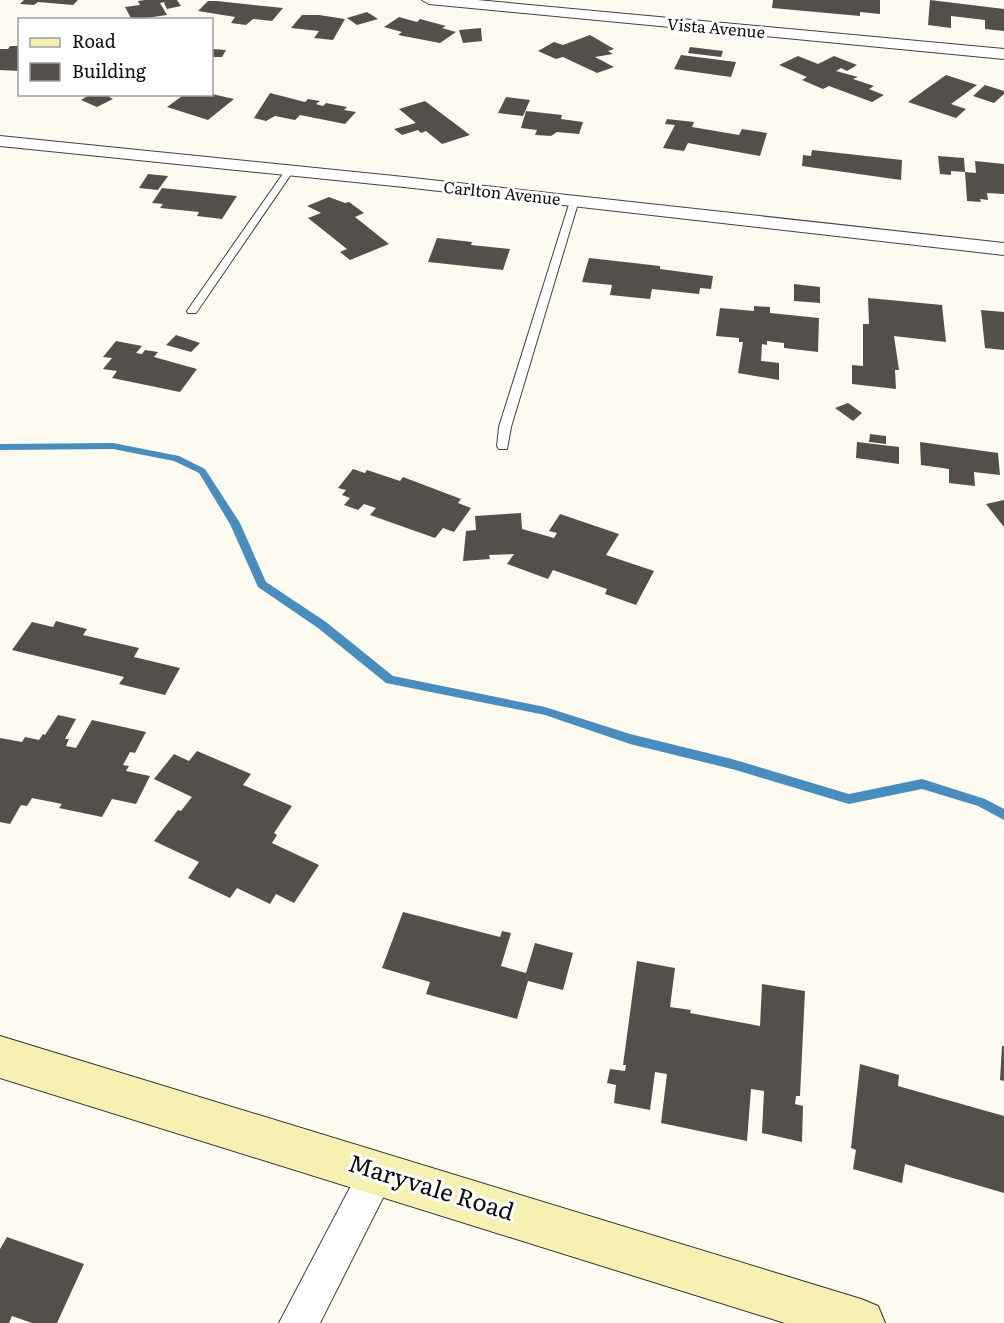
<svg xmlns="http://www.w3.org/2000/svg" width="1004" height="1323" viewBox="0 0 1004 1323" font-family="Literata,serif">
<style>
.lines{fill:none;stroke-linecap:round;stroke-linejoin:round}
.stream{fill:#498cbe;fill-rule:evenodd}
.building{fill:#554f4b}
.lane-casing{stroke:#414141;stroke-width:2}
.street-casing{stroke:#414141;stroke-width:2}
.secondary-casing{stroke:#303030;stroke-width:2}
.lane{fill:#fff;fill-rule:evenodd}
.street{fill:#fff;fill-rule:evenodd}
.secondary{fill:#f6f1b2;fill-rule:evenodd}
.labels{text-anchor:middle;stroke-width:6;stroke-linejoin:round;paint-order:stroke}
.far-street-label{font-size:16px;fill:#0e0e0e;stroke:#fff}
.near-street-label{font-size:24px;fill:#0e0e0e;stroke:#fff}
</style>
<rect width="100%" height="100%" fill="#fdfbf0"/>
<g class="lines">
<!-- stream -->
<path class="stream" d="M113,443L179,456L205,469L240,523L266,582L326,622L393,676L545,707L630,734L732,759L849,794L922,779L985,799L1004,809V820L978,806L922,789L849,804L732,769L630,744L545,715L386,683L318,628L258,587L230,524L199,473L174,461L113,449L0,450V444Z"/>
</g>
<!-- building -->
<path class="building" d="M24,0H78L73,5L38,2L34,5L20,4Z
M145,0H177L181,6L167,9L164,3L166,2L160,3L167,15L132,20L125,7L140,5L138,1Z
M773,0H880V14L860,12V16L772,8Z
M930,0L1004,9V31L985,29V20L951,16V28L928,25Z
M208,1H217L283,8L272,21L253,19L246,25L231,23L235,17L198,11Z
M367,12L378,19L357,25L347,18Z
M302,15H319L345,19L333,40L314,38L319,31L291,28Z
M399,17L417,22L420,19L446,26L442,28L456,32L440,43L398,35L402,32L384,27Z
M481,28L482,41L463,43L459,30Z
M590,35L614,49L608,51L613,54L595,57L614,67L597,73L563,57L556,59L538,51L554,42L563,45Z
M10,46H20V71L0,70V49H8Z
M690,47L723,51L721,57L688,53Z
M212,49L226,50L222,57H212Z
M681,55L736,62L731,77L674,69Z
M798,56L818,64L834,56L857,65L847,71L841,68L836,71L858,77L853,79L874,86L869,89L884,95L872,102L829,86L823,89L802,80L807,77L779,65Z
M946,75L977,85L951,104L966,109L956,118L908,102Z
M985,85L1004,91V94L994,103L973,96Z
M270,93L305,102L308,99L320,101L316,104L323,106L326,103L347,107L344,110L356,112L345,124L300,115L295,120L275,116L266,121L254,118Z
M91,94H114L109,97L113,99L97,107L81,100Z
M185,94H212L234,99L208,120L167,107Z
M506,97L530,100L523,116L498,113Z
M425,101L470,135L442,144L426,131L421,133L418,130L402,135L394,129L416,123L399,109Z
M526,111L562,115L561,119L583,122L579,134L557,132L551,136L535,135L537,130L521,128Z
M667,119L694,122L692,127L739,135L742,129L767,133L760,156L688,143L684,151L663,148L675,125L665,124Z
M812,150L902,160L901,180L802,166L803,155L811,156Z
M938,156L964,158L965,172L951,171V175L940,174Z
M975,161L1004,164V194L987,193L988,200L980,199L981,202L967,201L965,172L976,173Z
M148,174L168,176L158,190L139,188Z
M162,188L237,196L222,219L197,216L199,212L160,208L163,204L152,203Z
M329,197L345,203L349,202L364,213L355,217L389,244L350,260L340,252L347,249L308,218L321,213L307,206Z
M437,238L472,242L471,245L510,249L503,270L428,262Z
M589,258L660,266V269L713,276L711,289L700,288L699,294L652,289L650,299L610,295L612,285L582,282Z
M794,284L820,287V303L794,301Z
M868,298L942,305L946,342L894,336L899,370H895L896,389L852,384V365L863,366V324H869Z
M754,306L770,307V313L819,318L818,352L784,348V343L767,341V345L762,344L761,361L779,363V380L738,373L743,342H739V338L716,336L720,308L754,311Z
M981,310L1004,312V350L985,348Z
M176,335L200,343L191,352L166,345Z
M116,341L142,346L136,353L142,354L145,350L158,352L154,357L197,369L180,392L112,378L117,371L103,369L112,358L103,357Z
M848,403L862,413L853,421L835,408Z
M870,434L886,436V444L869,442Z
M857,442L899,447V464L856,458Z
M920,442L998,453L1000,475L974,472L975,486L949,483V469L921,465Z
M353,469L365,473L367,470L400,481L403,477L461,499L458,503L471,508L454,532L443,528L435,538L370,515L376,508L364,504L358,510L344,505L350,498L342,495L346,490L338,488Z
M1004,500V527L986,504Z
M521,513L522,529L554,538L557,533L549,531L560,514L619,534L606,555L654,571L636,605L605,594L607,589L553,570L548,579L507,564L514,554L489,555L490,559L463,561L466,531L476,530L475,516Z
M56,621L87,629L83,635L139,648L134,657L180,668L165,695L119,684L124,677L12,650L32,622L53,627Z
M58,715L76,719L65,739H69L66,746L76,748L92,720L146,732L135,753L130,752L123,765L129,766L126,771L150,776L136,804L112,799L102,817L59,808L62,804L32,798L27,806L21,805L10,824L0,822V738L22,742L25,737L39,740L43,734L45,735Z
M197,751L251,774L243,785L292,806L274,833L277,835L272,843L319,865L294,903L276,894L270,904L237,888L230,898L188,878L199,862L154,841L178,810L181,811L192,797L154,779L174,754L189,761Z
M403,912L500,937L502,931L511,933L501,966L526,973L535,943L573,953L563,990L528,981L517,1019L426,994L430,982L382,968Z
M637,961L675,968L670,1007L691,1010L690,1013L760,1026L762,984L805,991L800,1096H796L795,1104L803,1106L802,1142L762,1133L764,1091L751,1089L747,1141L661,1123L667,1074L655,1072L650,1110L614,1103L616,1085L607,1083L610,1069L625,1071L626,1065H623Z
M1002,1046H1004V1081L1000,1080Z
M860,1064L899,1075L898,1086L1004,1116V1193L905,1164L902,1183L853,1169L856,1150L851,1148Z
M7,1237L84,1264L57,1323H32L12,1316L9,1323H0V1249Z"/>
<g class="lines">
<!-- lane casing -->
<g class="lane-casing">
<path id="lane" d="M287,168L294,170L196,313H188L187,311Z
M571,198L579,200L511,427L507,449H499L497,446L499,427Z"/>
</g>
<!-- street casing -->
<g class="street-casing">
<path id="street" d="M422,0H477L1004,49V59L429,4Z
M0,136L404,177L1004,243V255L404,187L0,146Z
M378,1154L391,1159L396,1172L320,1323H279L365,1159Z"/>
</g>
<!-- secondary casing -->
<g class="secondary-casing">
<path id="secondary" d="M0,1036L861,1299L878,1306L885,1323H785L0,1078Z"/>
</g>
<!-- lane -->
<use href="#lane" class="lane"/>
<!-- street -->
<use href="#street" class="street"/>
<!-- secondary -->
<use href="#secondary" class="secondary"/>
</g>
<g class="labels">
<!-- far-street labels -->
<g class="far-street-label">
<text transform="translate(716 28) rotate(5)" y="6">Vista Avenue</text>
<text transform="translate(502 193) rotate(6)" y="6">Carlton Avenue</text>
</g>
<!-- near-street labels -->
<g class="near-street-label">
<text transform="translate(431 1188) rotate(17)" y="8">Maryvale Road</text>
</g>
</g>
<!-- legend -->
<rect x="18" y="18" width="195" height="78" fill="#ffffff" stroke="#9f9f9f" stroke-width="1.5"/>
<rect x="30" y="38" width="30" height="9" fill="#f6f1b2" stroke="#9f9f9f" stroke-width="1.5"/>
<text x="72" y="48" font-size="18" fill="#0e0e0e">Road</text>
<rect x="30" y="63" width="30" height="18" fill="#554f4b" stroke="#9f9f9f" stroke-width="1.5"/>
<text x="72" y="78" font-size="18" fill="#0e0e0e">Building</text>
</svg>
